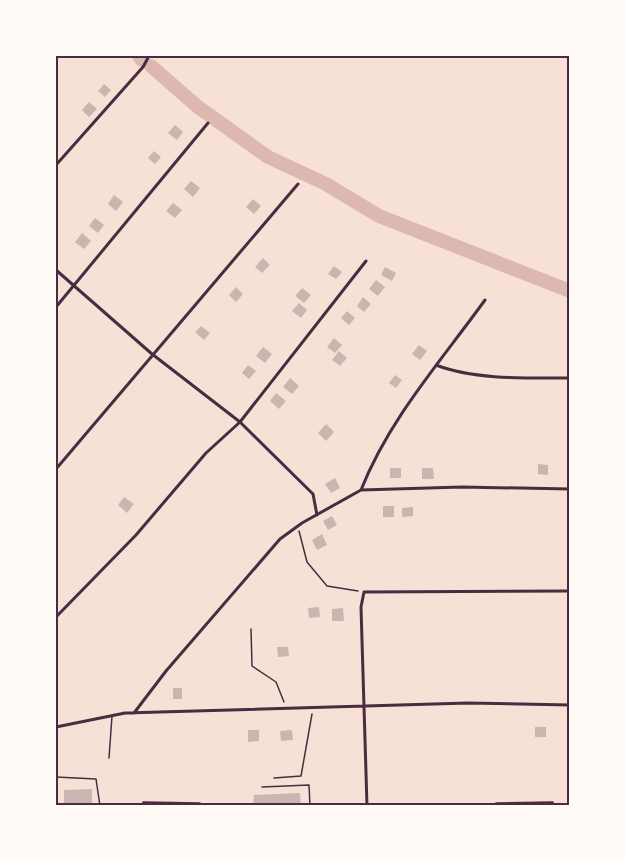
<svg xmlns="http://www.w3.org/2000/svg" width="625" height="861" viewBox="0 0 625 861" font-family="'Open Sans',sans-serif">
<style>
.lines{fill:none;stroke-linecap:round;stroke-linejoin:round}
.river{stroke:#dcb8b0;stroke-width:14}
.building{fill:#ccb4b1}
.path{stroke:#4a2c40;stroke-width:1.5}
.service{stroke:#4a2c40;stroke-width:1.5}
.minor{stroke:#4a2c40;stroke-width:3}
.neatline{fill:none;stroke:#4a2c40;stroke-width:2}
</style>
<rect width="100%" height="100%" fill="#f7e1d7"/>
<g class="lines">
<!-- river -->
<path class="river" d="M139,56L142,60
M151,66L198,107L268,157L326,184L379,216L570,291"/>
</g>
<!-- building -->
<path class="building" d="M104,84L111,90L105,97L98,91Z
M89,102L97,109L89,117L82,110Z
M175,125L183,132L177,140L168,133Z
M154,151L161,157L155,164L148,158Z
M191,181L200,188L193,197L184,189Z
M114,195L123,202L116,211L108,204Z
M253,199L261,206L254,214L246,207Z
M173,203L182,210L175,218L166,211Z
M95,218L104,225L98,233L89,226Z
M82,233L91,241L84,249L75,242Z
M263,258L270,265L262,273L255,267Z
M334,266L342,272L336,279L328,274Z
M385,267L396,273L392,281L381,275Z
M376,280L385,287L378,296L369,289Z
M236,287L243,294L236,302L229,295Z
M302,288L311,295L304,303L295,296Z
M363,297L371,304L364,312L357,306Z
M299,303L307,310L301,318L292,311Z
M347,311L355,318L349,325L341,318Z
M201,326L210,333L204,340L195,332Z
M334,338L342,345L335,353L327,347Z
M419,345L427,351L420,360L412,354Z
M263,347L272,354L265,363L256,356Z
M339,351L347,358L340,366L332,360Z
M248,365L256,371L249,379L242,373Z
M395,375L402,380L396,388L389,383Z
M290,378L299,386L292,394L283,387Z
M276,393L286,401L279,409L270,401Z
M326,424L334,432L326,441L318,433Z
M538,464L548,465V475L538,474Z
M390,468H401V478H390Z
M422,468H433L434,479H422Z
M335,478L340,488L331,493L325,484Z
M124,497L134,504L127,513L118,505Z
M383,506H394V517H383Z
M413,507V516L402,517V508Z
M332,516L337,525L328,530L323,521Z
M322,534L327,545L317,550L312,540Z
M319,607L320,617L309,618L308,608Z
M343,608L344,621H332V609Z
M277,647H288L289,656L278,657Z
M173,688H182V699H173Z
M535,727H546V737H535Z
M248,730H259V741L248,742Z
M292,730L293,740L281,741L280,731Z
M92,789V806H64V790Z
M300,793L301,806H253L254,795Z"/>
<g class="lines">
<!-- path -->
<path class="path" d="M299,531L307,562L327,586L358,591
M251,629L252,666L276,682L284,702
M274,778L301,776L312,714"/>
<!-- service -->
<path class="service" d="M109,758L112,716
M56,777L96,779L100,806
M262,787L309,785L310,806
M143,806V802L200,803V806
M497,806L496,803L553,802V806"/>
<!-- minor -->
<path class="minor" d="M56,165L143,67L149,56
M56,270L152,354L240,422L313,494L317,515
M56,307L208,123
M436,365C474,380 529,378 570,378
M56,469L298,184
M361,490C389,419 441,361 485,300
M361,490L462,487L570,489
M56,617L136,535L206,453L240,422L366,261
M134,713L166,671L280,539L302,523L361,490
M56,727L125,713L468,703L570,705
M367,806L361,607L364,592L570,591"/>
</g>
<!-- border -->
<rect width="625" height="861" fill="none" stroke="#fffaf5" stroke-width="114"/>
<rect x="57" y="57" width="511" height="747" class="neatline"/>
</svg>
